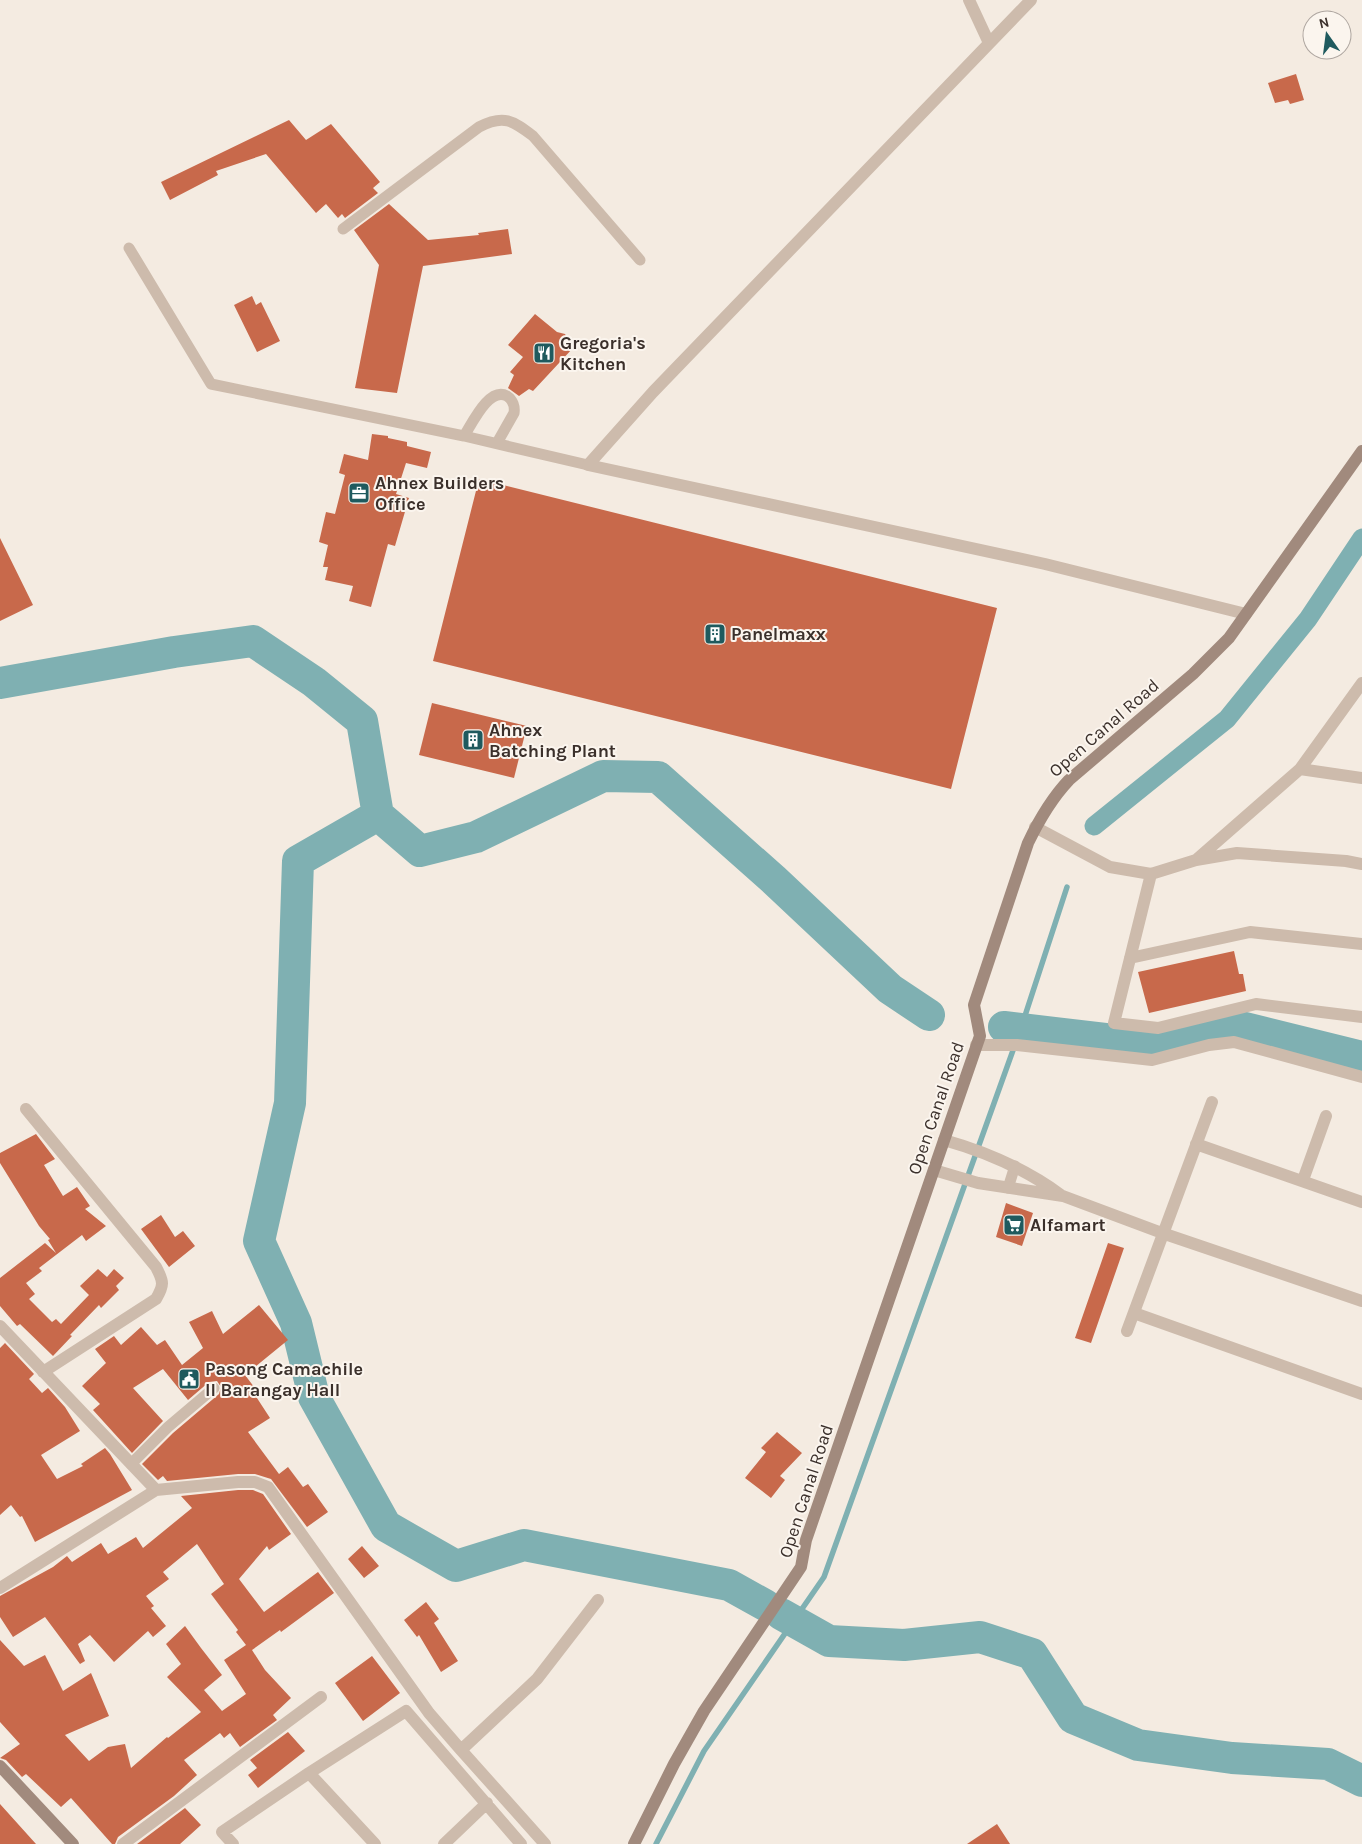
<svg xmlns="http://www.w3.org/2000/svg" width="1362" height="1844" viewBox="0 0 1362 1844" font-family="Karla,sans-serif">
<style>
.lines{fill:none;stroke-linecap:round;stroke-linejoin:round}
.stream{stroke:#7fb0b2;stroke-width:5.5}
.canal{stroke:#7fb0b2;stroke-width:19}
.river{stroke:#7fb0b2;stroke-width:32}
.building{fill:#c8694b}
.service{stroke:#cdbbac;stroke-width:11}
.minor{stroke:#cdbbac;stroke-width:12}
.secondary{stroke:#a18a7d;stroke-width:12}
.labels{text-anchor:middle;stroke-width:4;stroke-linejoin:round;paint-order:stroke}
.poi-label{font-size:18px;font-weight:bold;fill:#3b302b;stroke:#fbf5ee;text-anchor:start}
.street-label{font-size:18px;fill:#3b302b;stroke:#fbf5ee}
</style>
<rect width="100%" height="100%" fill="#f4ebe1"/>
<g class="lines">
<!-- stream -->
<path class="stream" d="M656,1844L704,1751L824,1577L1021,1028L1067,887"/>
<!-- canal -->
<path class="canal" d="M1094,826L1227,719L1308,619L1362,538"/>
<!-- river -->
<path class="river" d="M0,683L174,652L253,641L314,682L362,721L378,815L420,851L476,837L603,776L658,777L773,879L890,989L929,1015
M378,815L298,861L290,1103L259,1241L296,1323L314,1397L386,1526L456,1566L524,1545L729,1585L765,1605
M1004,1027L1148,1044L1237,1026L1362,1057
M781,1614L829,1641L904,1645L980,1637L1032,1654L1073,1718L1138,1745L1232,1758L1328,1764L1362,1781"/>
</g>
<!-- building -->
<path class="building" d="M1296,74L1304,100L1290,104L1288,100L1275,103L1268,83Z
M289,120L306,140L331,124L380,182L373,188L378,193L345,218L342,214L338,218L326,204L316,213L266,154L216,171L218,175L170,200L161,182Z
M389,204L428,240L479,235L478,233L508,229L512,254L423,266L397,393L355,388L379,265L354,230Z
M252,296L256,305L261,302L280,341L257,352L234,305Z
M535,314L557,332L565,334L573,348L533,391L529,389L519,396L508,388L514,375L510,372L523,357L508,345Z
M372,434L388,436V438L407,442V446L431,452L427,468L406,463L396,494L409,498L395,546L388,544L371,607L349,601L353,586L325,580L328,567H323L328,545L319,542L326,512L335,514L345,475L339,473L344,454L368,460Z
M479,479L997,608L951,789L433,661Z
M0,538L33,605L0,621Z
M432,703L527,726L514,778L419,755Z
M1234,951L1239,974H1243L1246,991L1149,1013L1138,972Z
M36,1134L55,1159L44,1165L63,1196L77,1187L90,1206L85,1209L106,1226L86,1241L82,1235L39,1268L42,1271L26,1283L35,1294L29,1299L52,1322L56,1319L61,1324L89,1295L80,1286L98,1269L107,1277L114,1269L124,1278L116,1286L119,1290L101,1308L99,1305L70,1335L72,1336L53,1356L20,1324L17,1326L0,1306V1278L45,1243L56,1253L48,1240L50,1239L39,1226L0,1163V1153Z
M1006,1203L1033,1213L1022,1246L996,1237Z
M161,1215L175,1237L183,1231L195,1246L169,1267L141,1229Z
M1108,1243L1124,1248L1091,1343L1075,1338Z
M259,1305L288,1340L245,1375L258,1392L255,1395L270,1418L248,1432L279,1474L288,1467L303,1487L308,1484L328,1512L307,1527L271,1479L255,1474H238L167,1481L163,1476L158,1480L142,1464L173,1433L219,1394L221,1387L217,1381L209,1382L188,1400L163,1369L133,1388L163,1421L132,1453L93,1410L100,1404L82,1386L106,1363L95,1349L114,1336L121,1345L141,1327L157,1345L165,1340L182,1365L203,1348L189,1322L212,1311L223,1334Z
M5,1343L34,1374L29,1379L42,1393L48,1388L65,1407L80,1431L41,1455L57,1479L83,1466L81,1464L105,1448L110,1454L132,1490L35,1542L22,1516L20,1517L11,1505L0,1515V1348Z
M777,1432L802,1453L780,1476L785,1480L771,1498L745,1478L766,1452L761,1448Z
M238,1490H253L263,1494L291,1534L269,1550L267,1546L239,1579L264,1612L318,1572L334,1593L281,1632L280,1630L252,1650L265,1670L291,1698L273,1715L277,1720L240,1747L230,1733L224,1738L220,1733L184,1760L197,1775L174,1796L118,1837L115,1844H112L71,1798L61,1807L26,1774L22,1777L6,1760L0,1758L20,1744L0,1722V1640L24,1666L45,1655L63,1691L91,1673L109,1716L65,1735L89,1761L108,1747L125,1744L131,1768L167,1737L168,1738L201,1712L167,1677L181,1664L166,1644L185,1626L201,1648L222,1675L204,1690L222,1711L246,1694L224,1660L246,1645L236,1632L238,1630L211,1594L224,1584L197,1544L163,1572L169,1579L146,1596L154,1606L151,1608L166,1626L153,1637L148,1631L114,1662L90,1635L78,1644L85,1661L80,1664L45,1617L13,1637L0,1617V1596L53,1567L67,1556L72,1562L101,1543L108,1554L136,1537L143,1548L192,1508L181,1496Z
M362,1546L379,1566L364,1578L348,1559Z
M426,1602L439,1619L434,1623L458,1661L441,1672L419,1635L417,1637L404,1620Z
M372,1656L400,1693L363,1721L335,1683Z
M288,1732L305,1751L258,1788L248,1775L257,1768L250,1760Z
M0,1804L36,1844H0Z
M185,1808L201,1825L180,1844H137Z
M997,1824L1010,1844H967Z"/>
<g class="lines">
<!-- service -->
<path class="service" d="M343,229L479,127C504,114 513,121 533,136L640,260
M129,248L211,384L464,436L588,465
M464,436C472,424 489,386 507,396C513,400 515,407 514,413L497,443
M1008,1188L1015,1166
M131,1464L168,1427L214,1388"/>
<!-- minor -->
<path class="minor" d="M969,0L989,43
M1031,0L653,392L588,465L1045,564L1246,614
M1300,769L1362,778
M1035,827L1110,867L1151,874L1196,860L1237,853L1346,861L1362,864
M1196,860L1300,769L1362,683
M1151,874L1114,1023L1158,1028L1256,1004L1362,1017
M1130,958L1250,932L1362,944
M976,1045H1017L1152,1060L1209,1045L1234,1042L1362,1077
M26,1109L156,1267C164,1282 164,1285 156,1299L43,1372
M944,1140C987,1152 1024,1168 1061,1195
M1196,1144L1362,1202
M934,1170L978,1183L1063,1196L1162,1233L1362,1301
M1303,1180L1326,1116
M1134,1313L1362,1394
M0,1326L156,1490
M1127,1331L1212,1102
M0,1588L156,1490L238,1482H255L268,1487L429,1713L461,1750L537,1679L598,1600
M461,1750L545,1844
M309,1773L375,1844
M123,1844L321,1697
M233,1844L222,1832L309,1773L406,1711L521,1844
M444,1844L487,1803"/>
<!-- secondary -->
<path class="secondary" d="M0,1766L73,1844
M634,1844L674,1764L704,1711L801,1567L806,1540L980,1036L974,1005L1028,843C1039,820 1051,799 1069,780L1193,674L1229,638L1362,451"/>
</g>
<!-- icons -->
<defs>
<g id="restaurant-square" transform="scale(1.125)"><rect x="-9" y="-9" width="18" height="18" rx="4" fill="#1f5a5e" stroke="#fbf5ee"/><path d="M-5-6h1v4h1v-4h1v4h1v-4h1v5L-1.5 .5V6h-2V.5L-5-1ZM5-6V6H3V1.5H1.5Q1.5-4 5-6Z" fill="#fff"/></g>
<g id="office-square" transform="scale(1.125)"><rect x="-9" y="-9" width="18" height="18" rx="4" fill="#1f5a5e" stroke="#fbf5ee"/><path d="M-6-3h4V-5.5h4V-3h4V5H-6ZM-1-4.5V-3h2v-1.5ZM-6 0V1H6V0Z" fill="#fff"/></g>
<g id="building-square" transform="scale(1.125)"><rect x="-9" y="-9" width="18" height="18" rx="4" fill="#1f5a5e" stroke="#fbf5ee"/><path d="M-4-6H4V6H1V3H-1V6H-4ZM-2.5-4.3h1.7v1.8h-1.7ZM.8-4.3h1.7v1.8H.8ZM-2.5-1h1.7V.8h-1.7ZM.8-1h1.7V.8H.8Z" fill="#fff"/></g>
<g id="supermarket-square" transform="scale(1.125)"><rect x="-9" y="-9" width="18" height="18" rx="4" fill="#1f5a5e" stroke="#fbf5ee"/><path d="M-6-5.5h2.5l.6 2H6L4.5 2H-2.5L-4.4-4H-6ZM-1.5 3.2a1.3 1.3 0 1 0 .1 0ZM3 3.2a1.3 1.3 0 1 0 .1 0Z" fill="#fff"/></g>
<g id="civic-square" transform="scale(1.125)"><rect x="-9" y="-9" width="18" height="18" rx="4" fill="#1f5a5e" stroke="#fbf5ee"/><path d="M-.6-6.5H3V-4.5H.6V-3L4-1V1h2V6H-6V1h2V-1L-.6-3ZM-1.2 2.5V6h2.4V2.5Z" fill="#fff"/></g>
</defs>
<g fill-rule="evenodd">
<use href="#restaurant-square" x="544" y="353"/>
<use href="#office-square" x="359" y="493"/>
<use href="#building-square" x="715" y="634"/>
<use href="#building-square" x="473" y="740"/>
<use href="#supermarket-square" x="1014" y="1225"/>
<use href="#civic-square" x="189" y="1379"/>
</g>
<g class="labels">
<!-- poi labels -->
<g class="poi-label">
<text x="560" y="349">Gregoria's<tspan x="560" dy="21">Kitchen</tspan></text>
<text x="375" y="489">Ahnex Builders<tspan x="375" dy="21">Office</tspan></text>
<text x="731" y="640">Panelmaxx</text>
<text x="489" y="736">Ahnex<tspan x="489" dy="21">Batching Plant</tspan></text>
<text x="1030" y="1231">Alfamart</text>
<text x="205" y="1375">Pasong Camachile<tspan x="205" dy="21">II Barangay Hall</tspan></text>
</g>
<!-- street labels -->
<g class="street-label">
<text transform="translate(1104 728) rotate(-41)" y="6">Open Canal Road</text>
<text transform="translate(936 1108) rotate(-71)" y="6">Open Canal Road</text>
<text transform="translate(806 1491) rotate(-72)" y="6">Open Canal Road</text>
</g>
</g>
<!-- north arrow -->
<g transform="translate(1327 35) rotate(346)"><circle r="24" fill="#fbf5ee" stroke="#aea6a0"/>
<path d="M0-4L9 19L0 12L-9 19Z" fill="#1f5a5e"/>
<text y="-8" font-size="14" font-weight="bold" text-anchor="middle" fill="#3b302b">N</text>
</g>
</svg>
